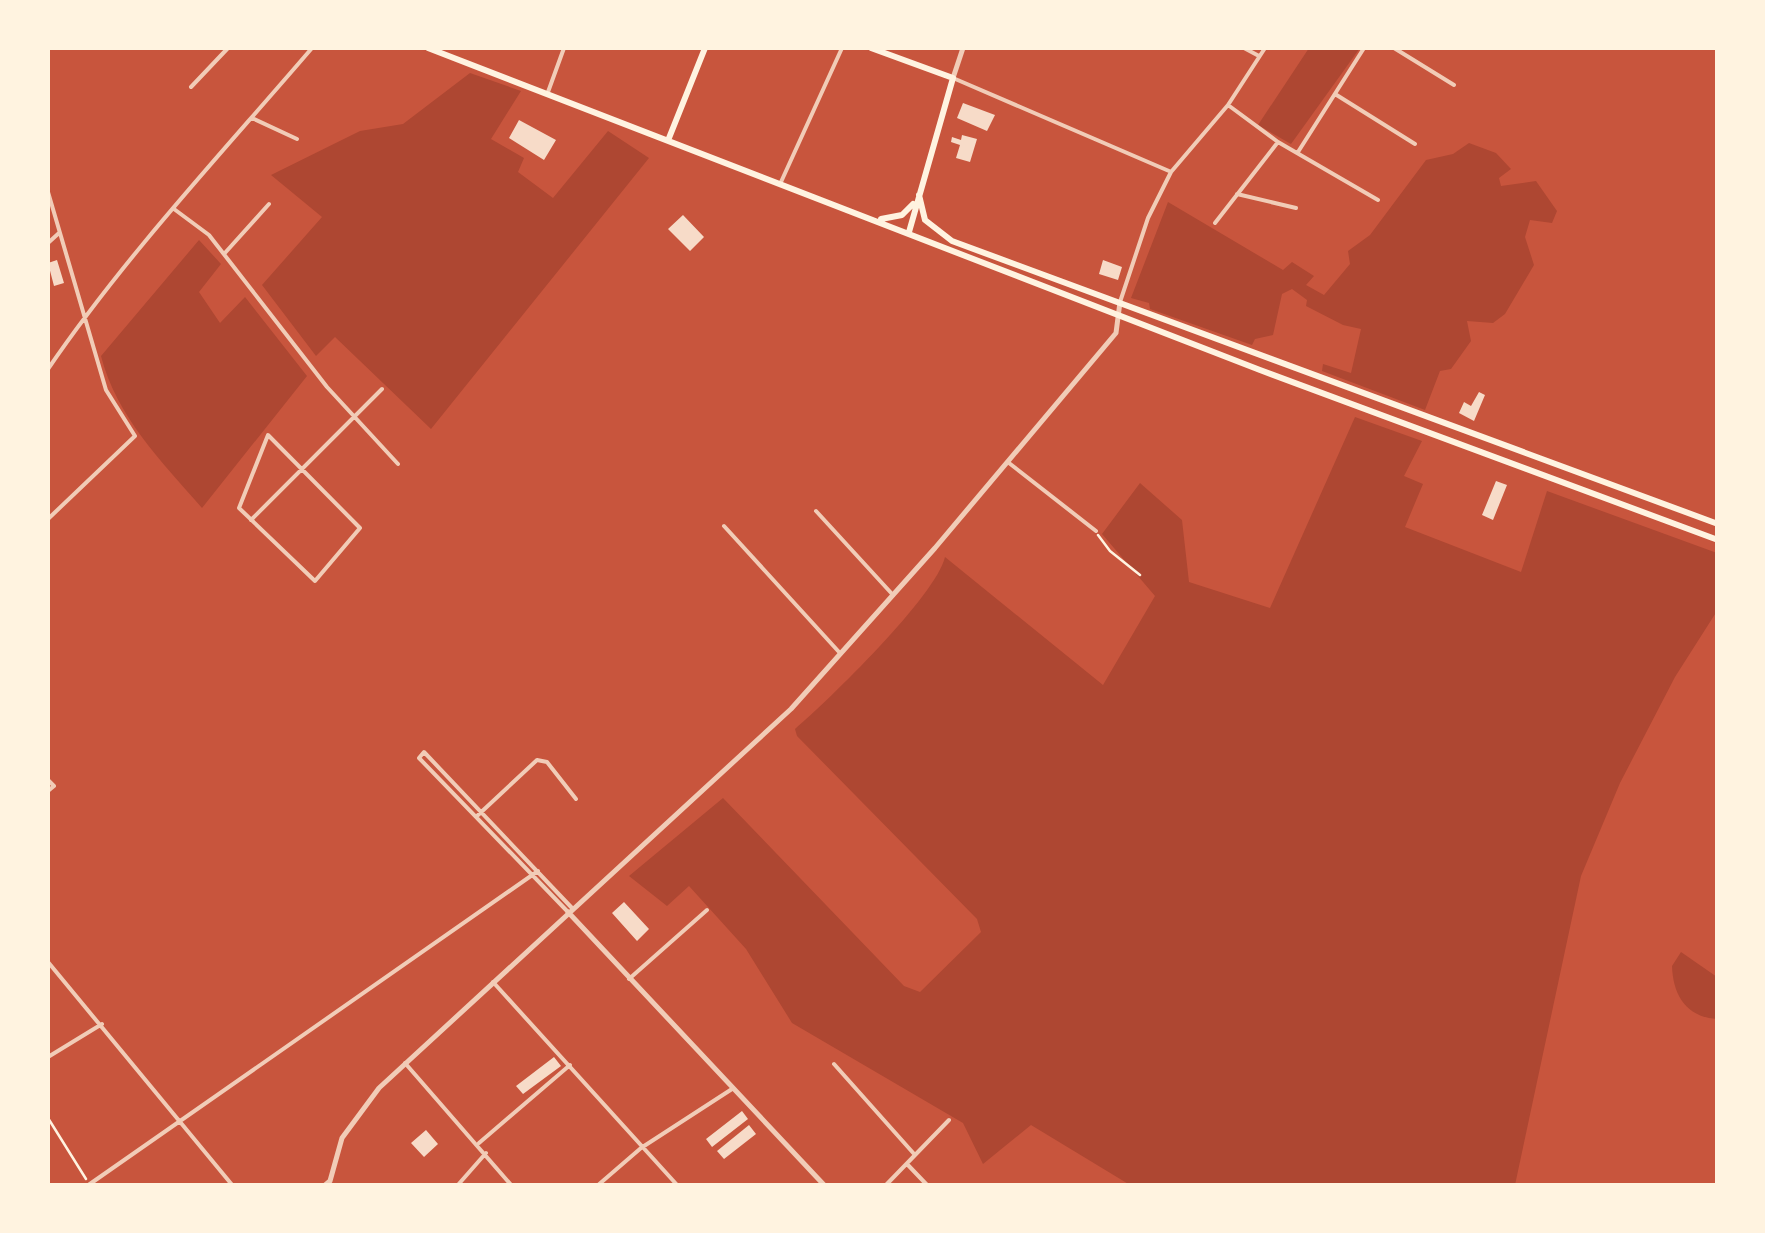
<svg xmlns="http://www.w3.org/2000/svg" width="1765" height="1233" viewBox="0 0 1765 1233" font-family="Jost,sans-serif">
<style>
.green{fill:#ae4732}
.building{fill:#f7dbc8}
.lines{fill:none;stroke-linecap:round;stroke-linejoin:round}
.path{stroke:#fff3e0;stroke-width:2.5}
.minor{stroke:#f1ccb7;stroke-width:4}
.tertiary{stroke:#f1ccb7;stroke-width:5}
.secondary{stroke:#fff3e0;stroke-width:6}
</style>
<rect width="100%" height="100%" fill="#c8553d"/>
<!-- green -->
<path class="green" d="M1309,48H1360L1291,144L1258,125Z
M470,73L521,91L491,139L524,158L518,172L553,198L608,131L649,158L431,429L335,337L316,356L262,285L322,217L271,175L360,131L403,124Z
M1469,143L1496,153L1511,169L1499,178L1501,186L1536,181L1557,211L1552,223L1530,220L1525,237L1534,265L1505,314L1493,323L1467,321L1471,341L1451,369L1440,371L1425,410L1322,371L1323,364L1351,373L1361,329L1343,325L1306,306L1307,300L1292,289L1282,294L1273,335L1255,339L1252,345L1150,309L1149,303L1131,298L1168,202L1283,270L1292,262L1314,276L1306,285L1324,295L1350,264L1348,251L1370,235L1426,160L1453,154Z
M199,240L221,264L199,292L220,323L245,297L307,376L202,508C162,462 116,416 101,356Z
M1355,417L1422,441L1404,476L1423,484L1405,527L1521,572L1547,491L1717,553V611L1675,677L1620,783L1581,876L1515,1185H1130L1031,1125L983,1164L963,1123L792,1023L746,949L689,886L667,906L629,876L723,798L904,986L920,992L981,932L977,919L797,736L795,729C829,700 936,596 945,557L1103,685L1155,596L1102,534L1140,483L1182,520L1189,582L1270,608Z
M1681,952L1717,977V1019C1686,1017 1673,995 1672,966Z"/>
<!-- building -->
<path class="building" d="M963,103L995,115L987,131L957,118Z
M519,120L556,140L544,160L509,138Z
M962,135L977,139L970,162L956,158L960,145L951,142L952,137L961,140Z
M683,215L704,237L690,251L668,229Z
M57,260L64,283L54,286L48,263Z
M1103,260L1122,267L1118,280L1099,274Z
M1479,392L1485,395L1474,421L1459,413L1464,402L1471,406Z
M1496,481L1507,485L1493,520L1482,515Z
M624,902L649,929L637,941L612,913Z
M554,1057L561,1066L523,1094L516,1086Z
M742,1111L748,1119L712,1147L706,1139Z
M749,1125L756,1134L724,1159L717,1151Z
M426,1130L438,1144L424,1157L411,1143Z"/>
<g class="lines">
<!-- path -->
<path class="path" d="M1098,535L1110,551L1140,575
M48,1118L86,1179"/>
<!-- minor -->
<path class="minor" d="M1133,48H1141
M1244,48L1259,56
M1394,48L1454,85
M953,78L1169,171
M191,87L228,48
M548,92L564,48
M1335,94L1415,144
M1228,105L1278,142L1378,200
M252,118L297,139
M1298,152L1364,48
M781,182L842,48
M48,192L106,390L135,436L48,519
M1237,194L1296,208
M174,209L209,235L327,387L398,464
M1215,223L1278,142
M48,243L59,233
M224,254L269,204
M1120,302L1148,218L1171,172L1228,105L1265,48
M48,369C126,255 222,153 312,48
M268,435L360,528L315,581L239,508Z
M1009,463L1096,531
M816,511L893,595
M251,520L382,389
M724,526L839,652
M48,780L54,786L48,791
M477,816L537,760L547,762L576,799
M568,912L419,758L424,752L572,908
M48,962L233,1186
M629,979L707,910
M493,982L678,1186
M48,1057L102,1024
M405,1063L512,1186
M834,1064L915,1155
M479,1143L570,1065
M907,1164L928,1186
M87,1186L538,871
M457,1186L486,1153
M597,1186L641,1148L732,1089
M885,1186L949,1120"/>
<!-- tertiary -->
<path class="tertiary" d="M953,78L963,48
M568,912L825,1186
M324,1186L330,1181L342,1138L379,1088L791,709L935,548L1116,333L1120,302"/>
<!-- secondary -->
<path class="secondary" d="M428,48L1260,370L1718,540
M871,48L953,78L909,232
M669,138L705,48
M919,195L925,220L952,241L1718,524
M881,219L902,215L913,204"/>
</g>
<!-- border -->
<rect width="1765" height="1233" fill="none" stroke="#fff3e0" stroke-width="100"/>
</svg>
